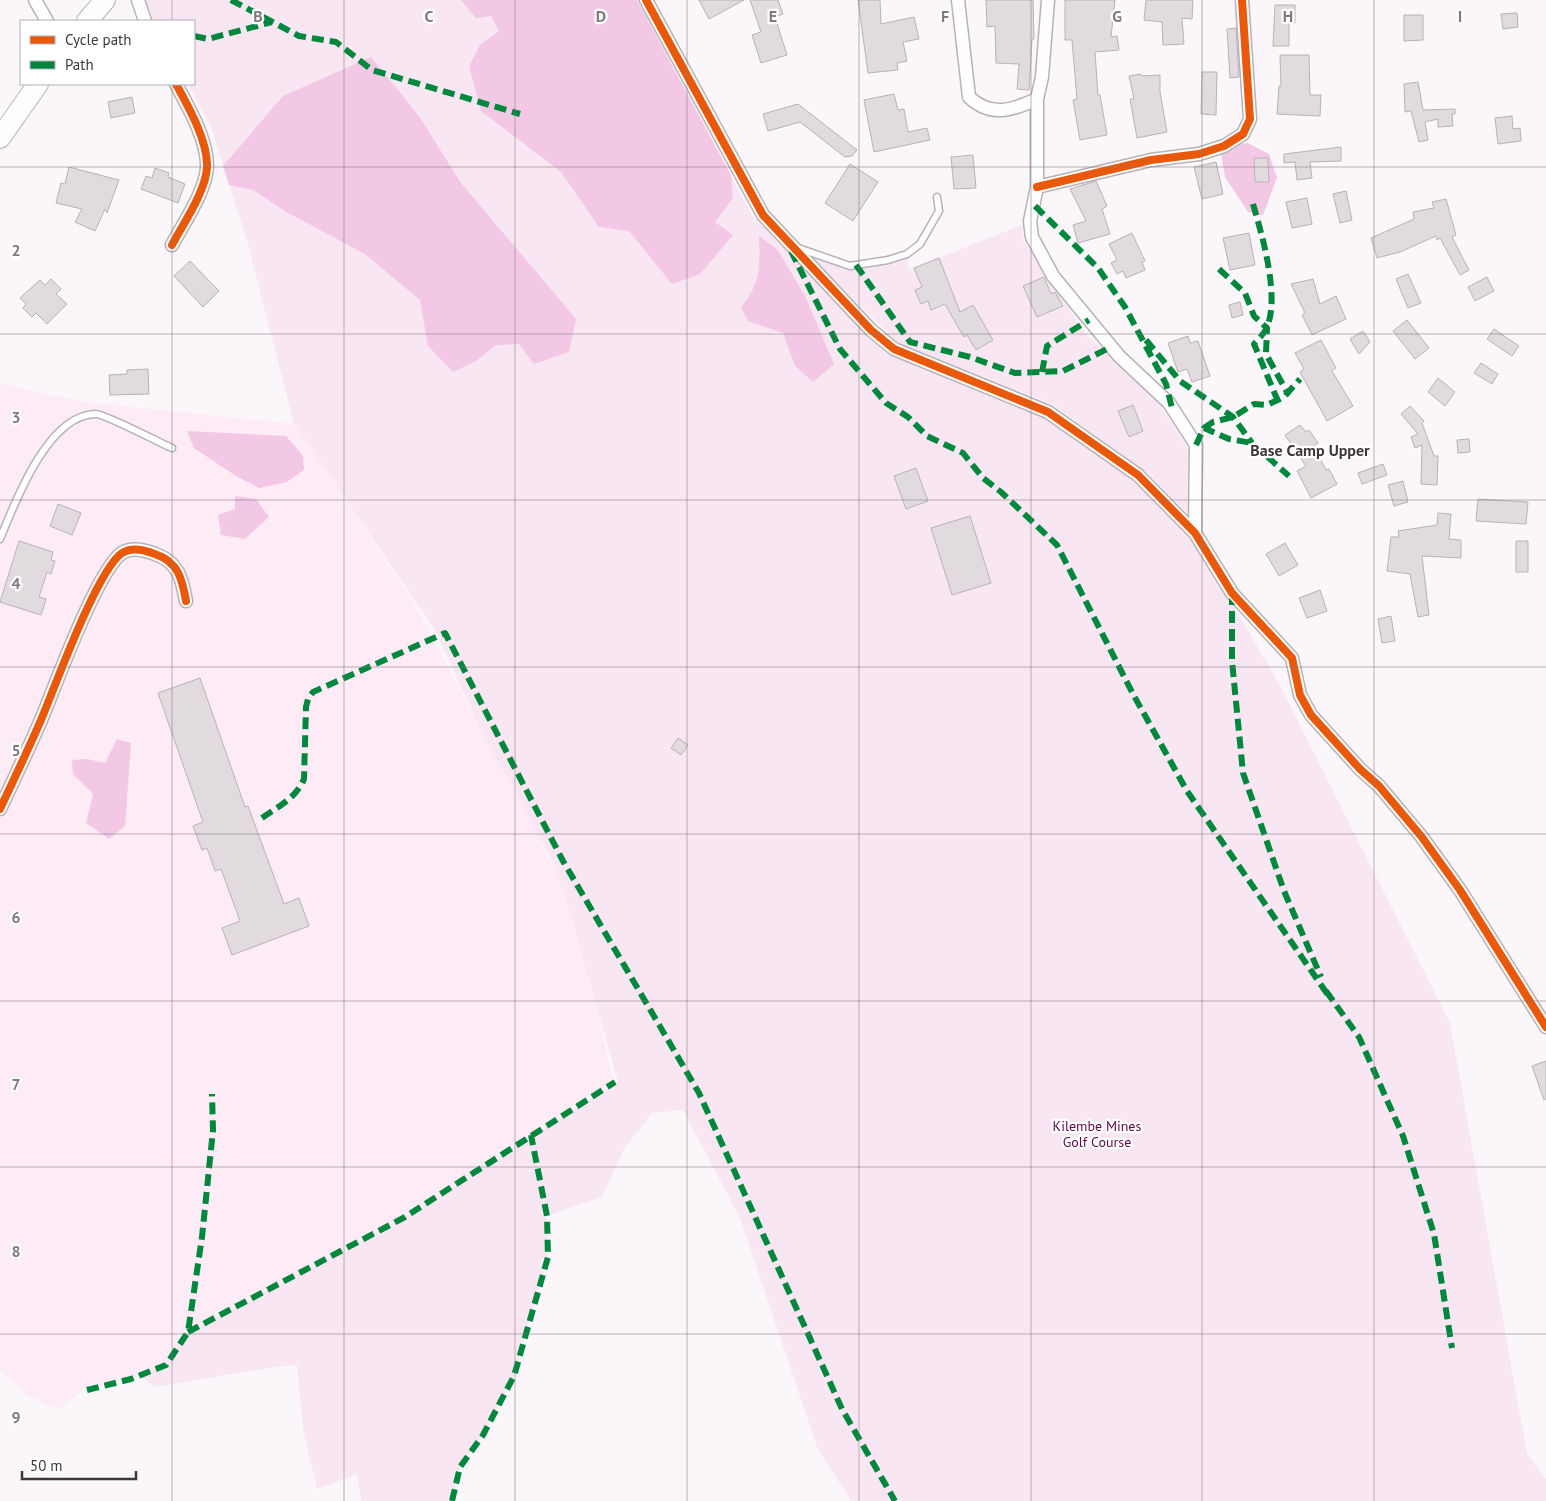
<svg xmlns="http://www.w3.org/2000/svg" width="1546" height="1501" viewBox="0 0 1546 1501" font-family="'PT Sans',sans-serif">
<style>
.built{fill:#fdebf6}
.green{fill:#f8e7f2}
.forest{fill:#f3c8e5}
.building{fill:#e1dade;stroke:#b8b2b6}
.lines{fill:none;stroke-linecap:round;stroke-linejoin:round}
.service-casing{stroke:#b8b2b6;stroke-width:9}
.minor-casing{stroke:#b8b2b6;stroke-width:15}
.primary-casing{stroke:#b8b2b6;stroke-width:22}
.service{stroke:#fefefe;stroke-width:6}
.minor{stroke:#fefefe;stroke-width:12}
.primary{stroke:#fefefe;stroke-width:20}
.quiet{stroke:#00873e;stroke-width:6;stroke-dasharray:12 6;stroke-linecap:butt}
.cycleway-casing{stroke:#fff;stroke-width:11}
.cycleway{stroke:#e8590c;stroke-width:8}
.grid{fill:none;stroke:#817a7f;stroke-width:1;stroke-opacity:0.55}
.labels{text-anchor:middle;stroke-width:4.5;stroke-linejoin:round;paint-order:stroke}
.park-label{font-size:14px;fill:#61084e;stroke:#fff}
.quarter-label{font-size:16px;font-weight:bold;fill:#40373d;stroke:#fff}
.grid-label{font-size:16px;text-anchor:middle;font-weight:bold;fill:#817a7f;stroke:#fff;stroke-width:4.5;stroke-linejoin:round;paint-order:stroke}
</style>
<rect width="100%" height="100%" fill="#fbf6f9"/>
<!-- built -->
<path class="built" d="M0,382L14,387L85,402L294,424L412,600L539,838L565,895L588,972L613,1080L405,1217L188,1332L166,1365L131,1379L90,1385L58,1410L24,1393L0,1370Z"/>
<!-- green -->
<path class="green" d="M143,0H637L753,217L887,354L1028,409L1056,422L1123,469L1148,493L1199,548L1276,678L1450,1023L1527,1454L1546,1479V1501H851L817,1447L740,1218L683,1110L652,1113L624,1149L602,1197L547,1216L548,1257L514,1376L483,1435L460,1467L452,1501H361L357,1474L317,1489L303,1430L297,1365C249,1369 202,1381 154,1387L140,1375L166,1365L188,1332L405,1217L531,1135L618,1082L565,895L548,858L563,881L481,731L435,630L294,424L247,241L211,127L188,84H194V21H154Z
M1024,224L1023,240L1087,336L1105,350L1161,407L1177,431L1194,460L1190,516L1148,473L1052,404L899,344L805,251L856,265L907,254L909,270Z"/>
<!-- forest -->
<path class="forest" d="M461,0H637L731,175L733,198L715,222L733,235L700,274L672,284L629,231L599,227L561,172L481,111L469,66L480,45L499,31L491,16L476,18Z
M371,57L419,116L461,183L576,319L569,352L534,364L519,344L496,345L476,361L453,372L428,346L420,300L365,254L288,213L253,190L229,185L223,166L283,96Z
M1248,143L1269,154L1277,178L1263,215L1248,212L1225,177L1221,154L1230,146Z
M759,236L778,250L806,298L834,364L813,382L795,366L783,333L748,321L741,307C761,284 760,265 759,236Z
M187,431L286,436L303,456L304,470L287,482L259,488L236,476L194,448Z
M235,496L256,499L269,517L245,539L221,535L218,515L235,509Z
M117,739L131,743L125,826L109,839L86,823L93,794L73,774L72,760L87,759L105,763Z"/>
<!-- building -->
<path class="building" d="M699,0H744L709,19Z
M750,0H778L783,14L775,17L787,55L761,63L752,35L761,32Z
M858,0H880L881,24L914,17L919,39L903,42L907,61L897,63L898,70L868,73Z
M986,0H1033L1034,39H1032L1029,90L1017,89L1019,64L996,63L995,26L987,27Z
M1065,0H1115L1111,37L1117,36L1119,50L1095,52L1098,95H1100L1107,135L1080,140L1073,100L1077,99L1072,40H1065Z
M1146,0H1193L1192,19L1182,18L1184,44L1163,45L1162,22L1144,20Z
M1275,5H1295V23H1289V46H1273Z
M1517,13L1518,27L1503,29L1501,14Z
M1404,15H1423V40L1404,41Z
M1236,28L1239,77L1230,78L1227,29Z
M1280,55H1309L1310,95H1321L1320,116L1277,114L1279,86H1281Z
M1202,72H1217L1216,115L1201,114Z
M1141,74L1142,76L1160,75V92L1167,132L1137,138L1130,99H1134L1129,76Z
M1418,82L1423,110L1455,109V114H1452L1453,126L1438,127V119L1425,122L1428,140L1419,142L1411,111L1405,112L1404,84Z
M894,94L898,110L904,109L908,132L927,128L930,140L874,152L864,100Z
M132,97L135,113L111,118L108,102Z
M798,104L857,150L852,156L845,157L800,122L768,131L763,114Z
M1512,116L1513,129L1520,128L1521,141L1498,144L1495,118Z
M1341,147V161L1310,162L1312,178L1297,180L1295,162L1284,163V154Z
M973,155L976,188L954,189L951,157Z
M1254,158H1268L1269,182H1255Z
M1216,162L1223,194L1202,199L1194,167Z
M850,164L878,182L853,221L825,203Z
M69,167L119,180L107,213L105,209L95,231L75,222L82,209L56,203L61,183L65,184Z
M155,168L169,173L168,177L185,184L178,203L141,189L146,176L152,178Z
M1096,181L1107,206L1102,209L1110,234L1078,243L1073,225L1086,221L1070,189Z
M1346,191L1352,220L1340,223L1333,194Z
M1307,198L1312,224L1292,228L1286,202Z
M1446,199L1456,235L1452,237L1469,270L1460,275L1440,238L1437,240L1436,236L1400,252L1377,258L1371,238L1414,219L1413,212L1434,208L1432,202Z
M1132,233L1145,261L1142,262L1145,270L1126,278L1123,271L1117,274L1111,263L1117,260L1109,244Z
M1249,233L1255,265L1230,270L1223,238Z
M939,258L960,312L973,305L993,340L976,350L967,335L964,337L945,304L931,310L928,301L921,304L915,290L922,287L914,268Z
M190,261L219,291L203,307L174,276Z
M1408,274L1421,303L1408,308L1396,279Z
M1044,277L1051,294L1055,292L1063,306L1037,317L1023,286Z
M1487,277L1494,291L1475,301L1468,287Z
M51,279L61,289L56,294L67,304L47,324L36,313L32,317L23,308L26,304L20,298L40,280L45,285Z
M1313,279L1320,304L1336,296L1346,319L1312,335L1302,315L1305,313L1291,284Z
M1240,302L1243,315L1232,318L1229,305Z
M1407,320L1429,348L1415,359L1393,331Z
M1494,329L1519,346L1512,356L1487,339Z
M1363,331L1370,342L1359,354L1350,339Z
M1188,336L1190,343L1198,341L1210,376L1192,382L1187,369L1178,372L1168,343Z
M1321,340L1336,368L1332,371L1353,406L1327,421L1300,372L1304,369L1295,353Z
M1481,363L1498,374L1492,384L1474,373Z
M148,369L149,394L110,395L109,375L127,374V370Z
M1438,378L1455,392L1445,406L1428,392Z
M1133,405L1143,431L1129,437L1118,411Z
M1410,406L1424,421L1422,423L1434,456H1438L1437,485L1421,484L1422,445L1415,448L1411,437L1418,434L1401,414Z
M1300,425L1306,432L1309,430L1318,443L1313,446L1326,470L1329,469L1337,484L1311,498L1297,471L1306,466L1285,435Z
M1469,439L1470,452L1458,453L1457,440Z
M1383,464L1387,475L1362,484L1358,473Z
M916,468L928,501L906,509L894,476Z
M1403,481L1408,502L1394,506L1388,485Z
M1478,499L1528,502L1526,524L1476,521Z
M58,504L81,513L72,535L50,526Z
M1438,513L1451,514L1449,539L1461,540V558L1422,556L1429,615L1418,617L1410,574L1387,571L1391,537H1399L1398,531L1437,525Z
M970,516L991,583L952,595L931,528Z
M19,541L53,552L51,560L55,561L51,574L47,572L39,597L46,599L41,615L0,602Z
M1516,541H1528V572H1516Z
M1285,543L1298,565L1279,576L1266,554Z
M1320,590L1327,611L1307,618L1299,598Z
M1391,616L1395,641L1382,643L1378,619Z
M200,678L245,807L248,806L284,904L299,898L309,926L232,955L222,928L240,921L221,869L215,871L207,848L202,850L193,826L203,822L158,693Z
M678,738L688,745L681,755L671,748Z
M1546,1061V1099L1544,1100L1532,1066Z"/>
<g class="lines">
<!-- service casing -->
<g class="service-casing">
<path id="service" d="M798,248L850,266L888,260L907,254L920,244L939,211L937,197
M0,539C15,502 48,414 96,414C105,414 160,443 172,448"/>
</g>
<!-- minor casing -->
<g class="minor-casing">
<path id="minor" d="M35,0L47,21
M138,0L145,21
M646,0L763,215L871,330L894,349L1048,412L1138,475L1195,533L1232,593L1292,658L1300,695L1311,715L1360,769L1379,786L1421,836L1460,890L1546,1027
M958,0L969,97C991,118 1013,110 1037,99L1042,77L1048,0
M1037,99V187L1030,221L1032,237L1053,276L1119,356L1169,403L1196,445L1195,533
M1037,187L1151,160L1199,154L1224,146L1243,134L1250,119L1242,0
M172,245C183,224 206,191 207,167C208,141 188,106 176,84
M0,809C14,779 28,750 41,720C55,687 97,570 122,553C131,547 145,550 155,554C178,562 182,578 186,601"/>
</g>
<!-- primary casing -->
<g class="primary-casing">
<path id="primary" d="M87,21L105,0
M0,138L38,84"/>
</g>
<!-- service -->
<use href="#service" class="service"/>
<!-- minor -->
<use href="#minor" class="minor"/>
<!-- primary -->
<use href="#primary" class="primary"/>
<!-- quiet -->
<path class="quiet" d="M231,0L299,36L336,42L372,70L520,114
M194,36L208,39L272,22
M1253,204C1262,235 1281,299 1266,329C1264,334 1258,339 1254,344L1277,399
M1035,206L1098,268L1125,307L1166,384L1172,408
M791,251L840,349L886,403L908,417L927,436L963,453L983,478L1001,492L1057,545L1133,694L1187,791L1328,995
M856,265L910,342L970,357L1015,373L1063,371L1111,347
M1219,269L1245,293L1254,316L1267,328L1266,354L1287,392
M1146,340L1180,381L1233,417L1252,443
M1042,372L1047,346L1089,320
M1204,428L1213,422L1233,417L1254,404L1267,405L1284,397L1300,379
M1196,445L1204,428L1229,439L1252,443L1289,476
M1232,593V661L1243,773L1284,891L1321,977
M262,818C278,807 296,798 304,779L306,707L308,699L313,692L445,633L563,861L699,1093L842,1409L895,1501
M1326,991L1359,1037L1403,1136L1434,1234L1452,1348
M188,1332L405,1217L615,1082
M87,1390L131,1379L166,1365L188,1332L202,1237L213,1130L212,1094
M452,1501L460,1467L483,1435L514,1376L548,1257L547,1216L531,1135"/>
<!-- cycleway casing -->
<g class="cycleway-casing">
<path id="cycleway" d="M646,0L763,215L871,330L894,349L1048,412L1138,475L1195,533L1232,593L1292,658L1300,695L1311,715L1360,769L1379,786L1421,836L1460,890L1546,1027
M1037,187L1151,160L1199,154L1224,146L1243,134L1250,119L1242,0
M172,245C183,224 206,191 207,167C208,141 188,106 176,84
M0,809C14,779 28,750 41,720C55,687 97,570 122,553C131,547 145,550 155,554C178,562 182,578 186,601"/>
</g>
<!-- cycleway -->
<use href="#cycleway" class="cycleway"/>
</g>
<!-- grid -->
<path class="grid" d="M172,0V21M344,0V1501M515,0V1501M687,0V1501M859,0V1501M1031,0V1501M1202,0V1501M1374,0V1501M172,84V1501M0,167H1546M0,334H1546M0,500H1546M0,667H1546M0,834H1546M0,1001H1546M0,1167H1546M0,1334H1546"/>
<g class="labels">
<!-- park labels -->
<g class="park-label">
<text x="1097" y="1131">Kilembe Mines<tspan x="1097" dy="16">Golf Course</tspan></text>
</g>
<!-- quarter labels -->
<g class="quarter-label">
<text x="1310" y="456">Base Camp Upper</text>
</g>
</g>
<g class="grid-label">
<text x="258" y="22">B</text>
<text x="429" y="22">C</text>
<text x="601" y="22">D</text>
<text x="773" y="22">E</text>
<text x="945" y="22">F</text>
<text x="1117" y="22">G</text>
<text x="1288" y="22">H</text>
<text x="1460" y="22">I</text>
<text x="16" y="256">2</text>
<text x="16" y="423">3</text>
<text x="16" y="589">4</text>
<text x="16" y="756">5</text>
<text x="16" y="923">6</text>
<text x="16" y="1090">7</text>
<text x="16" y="1257">8</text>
<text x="16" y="1423">9</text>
</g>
<!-- legend -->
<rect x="20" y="20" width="175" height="65" fill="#ffffff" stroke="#b3afb1"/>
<rect x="30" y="36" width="25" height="8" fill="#e8590c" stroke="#b3afb1"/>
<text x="65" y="45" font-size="15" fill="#40373d">Cycle path</text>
<rect x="30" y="61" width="25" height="8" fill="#00873e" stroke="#b3afb1"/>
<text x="65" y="70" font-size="15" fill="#40373d">Path</text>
<!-- scale -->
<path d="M22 1471v8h114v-8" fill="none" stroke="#40373d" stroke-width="2.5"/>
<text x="30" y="1471" font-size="15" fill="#40373d" stroke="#ffffff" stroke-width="4" paint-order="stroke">50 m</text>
</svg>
